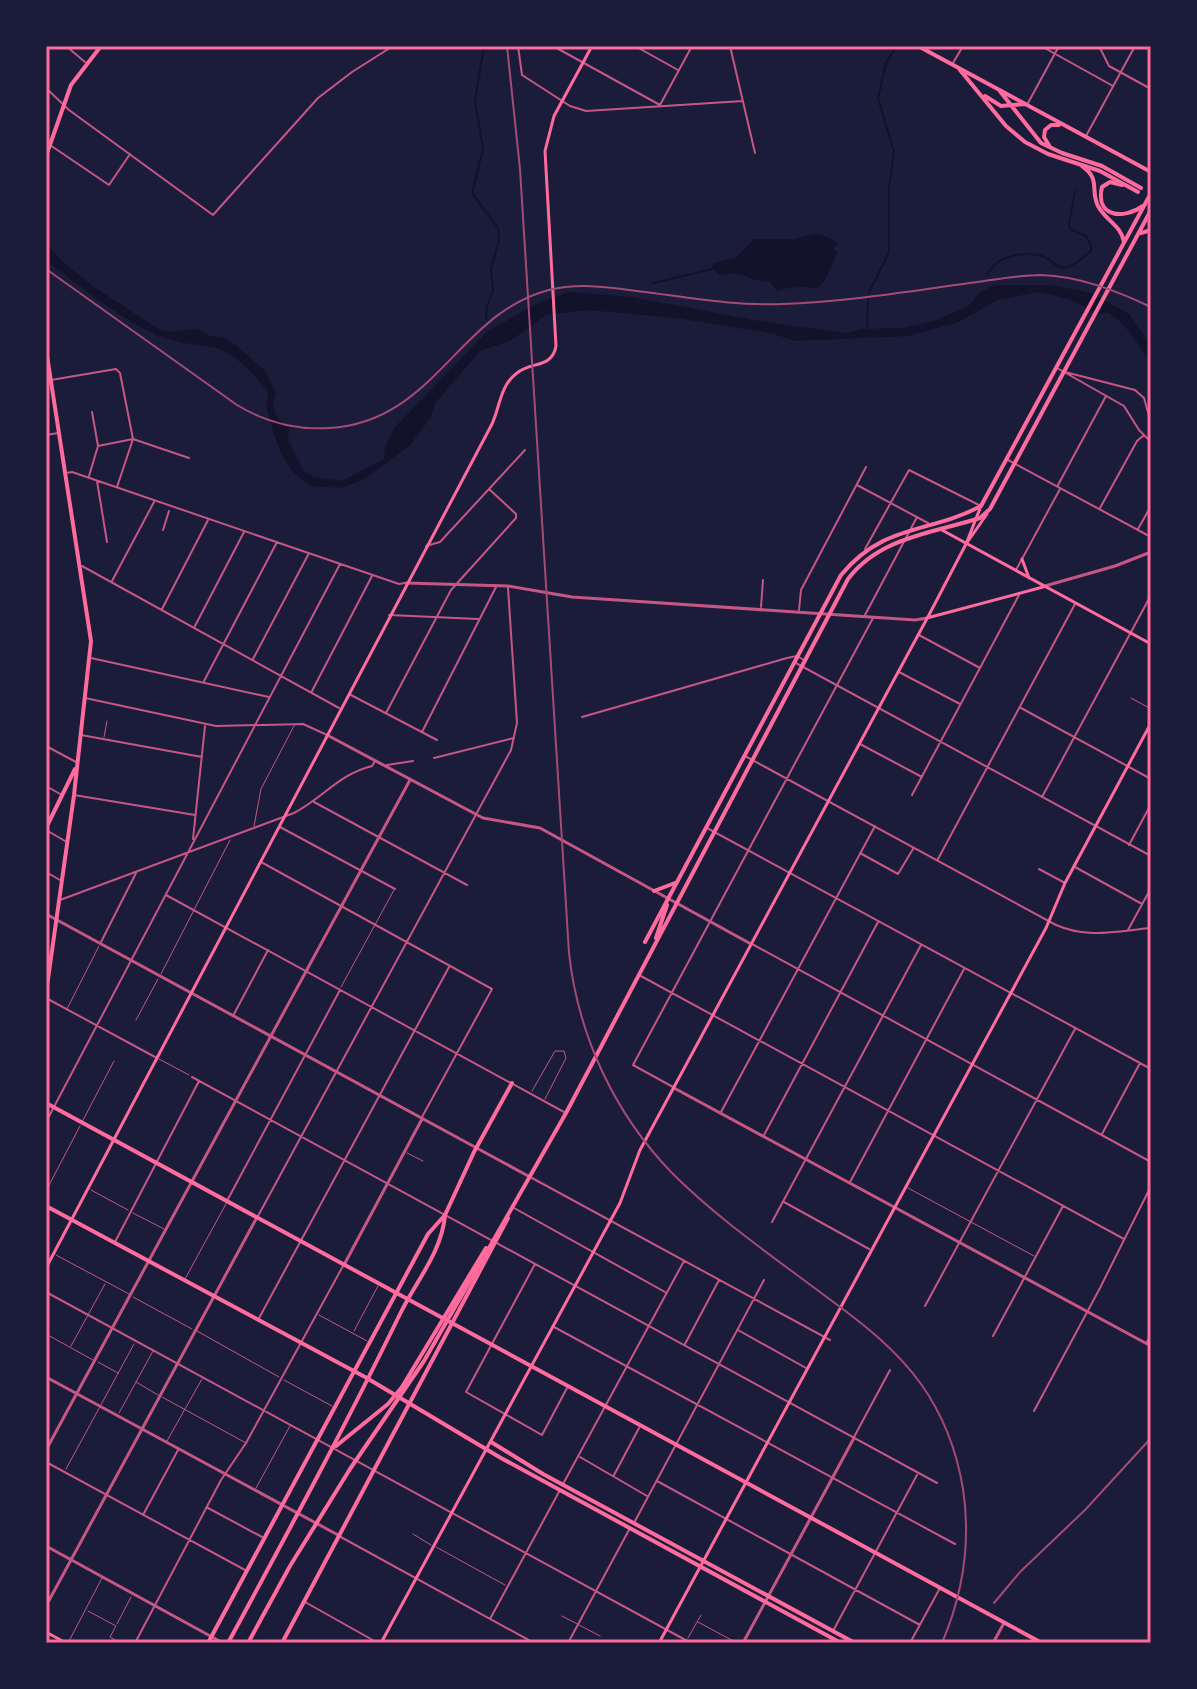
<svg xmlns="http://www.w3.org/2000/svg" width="1197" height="1689" viewBox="0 0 1197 1689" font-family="'DM Sans',sans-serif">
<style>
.water{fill:#12122b}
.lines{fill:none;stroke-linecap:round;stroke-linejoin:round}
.stream{stroke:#12122b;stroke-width:2}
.service{stroke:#c65784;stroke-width:1}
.pedestrian{stroke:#c65784;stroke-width:2}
.minor{stroke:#c65784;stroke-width:2}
.tertiary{stroke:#c65784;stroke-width:3}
.secondary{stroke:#ff6b9d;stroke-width:3}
.primary{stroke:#ff6b9d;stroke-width:4}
.motorway{stroke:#ff6b9d;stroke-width:4}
.rail{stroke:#a44b75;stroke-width:2}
.neatline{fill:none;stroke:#ff6b9d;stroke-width:3}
</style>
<rect width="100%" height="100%" fill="#1b1b3a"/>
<!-- water -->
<path class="water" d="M814,234H820L839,243L833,249L837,252C815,309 821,277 777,291L770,282C748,282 747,270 720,275L712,269L713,263L735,258L754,239H795Z
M46,244L64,263L94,287L160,330L169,332L197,329L210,336L225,338L236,345L266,372L276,393L273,404L276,416L289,427L288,440L303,470L313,477L342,481L384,459L385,446L395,427L488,331L540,302L570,292L631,297L759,321L846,333L863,329L901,328L935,321L970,305L978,294L994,285H1050L1091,293L1129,314L1151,345V364C1139,346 1128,324 1108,313L1101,314L1069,299L1038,292L997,300L957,323L907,336L795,341L774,334L677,318L588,310L546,315L510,341L480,351L436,402L431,417L409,446L364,479L342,488L311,486L293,472L281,454L273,431L266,406L268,392C255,375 233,350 211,347C193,344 169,342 152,333C114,314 80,286 46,260Z"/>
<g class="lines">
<!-- stream -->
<path class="stream" d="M484,46L475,101L483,149L472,193L498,228L499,240L491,269L493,291L487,307L486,319
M987,275C997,255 1025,250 1045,257C1051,260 1055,266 1061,267C1072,269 1082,257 1090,252L1092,248L1086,236L1070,229L1069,224L1075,191
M653,283L712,269
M869,293L889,252V187L894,152L878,98L886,63L896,47
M867,329L868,298"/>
<!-- service -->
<path class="service" d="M46,50L49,46
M1131,698L1151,709
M104,737L107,721
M254,826L261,789L295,724
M161,974L230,840
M341,987L394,890
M67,1009L99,946
M136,1020L158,979
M159,1059L189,1075
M532,1091L555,1051H564L566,1058L545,1099
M82,1122L114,1061
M407,1153L423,1161
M908,1188L1034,1256
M91,1190L128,1210
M46,1191L80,1126
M133,1213L164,1229
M56,1255L129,1294
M185,1279L227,1202
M133,1297L192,1329
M319,1315L367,1341
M197,1331L279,1377
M354,1331L378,1286
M46,1334L93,1360
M71,1346L105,1284
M98,1362L118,1373
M284,1380L332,1406
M136,1382L158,1395
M162,1397L246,1443
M119,1413L153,1351
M167,1441L202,1379
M66,1469L134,1344
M256,1488L290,1426
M413,1534L431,1545
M436,1547L505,1585
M88,1611L116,1626L110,1637L120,1643
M562,1616L600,1636
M698,1622L737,1643
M117,1624L131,1597
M688,1638L701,1615
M68,1643L102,1578"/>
<!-- pedestrian -->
<path class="pedestrian" d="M163,530L169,511"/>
<!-- minor -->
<path class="minor" d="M66,46L85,62
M518,46L522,75L570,106L586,111L743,101
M553,46L660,105L692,46
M635,46L678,70
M730,46L755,153
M1041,46L1113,86
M1099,46L1109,66L1151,89
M953,63L963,46
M46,88L69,110L213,215L318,98L352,72L393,46
M1028,103L1059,46
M1086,136L1135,46
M50,145L109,185L130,154
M1057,368L1124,406L1139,430L1151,442
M1065,372L1135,390L1144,398L1151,423
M51,380L116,369L120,373L133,439L117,487
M46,435L58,433
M98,446L133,439L189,458
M1008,460L1151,537
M66,473L72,472L399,584L405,583
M89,476L98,446L92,412
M97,481L107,542
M857,485L928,523
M1058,485L1106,396
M1100,508L1137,441L1144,435
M1138,529L1151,506
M426,546L440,542L525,450
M865,549L909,470L979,505
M82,566L339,708
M1016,570L1060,489
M112,581L154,502
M761,607L763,580
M162,609L208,520
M799,610L801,590L866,467
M389,615L478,619
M865,615L917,517
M195,626L244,532
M919,635L980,668
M91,658L269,697
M253,659L308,555
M794,662L1151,856
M899,672L960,704
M204,681L277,542
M312,691L372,576
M349,694L437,740
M85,698L216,726L303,724L325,734
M1021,708L1151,779
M386,713L451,590L516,518V514L489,489
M582,717L787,658L797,656L804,660
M422,732L496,587
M81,735L202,757
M860,744L922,777
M46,746L76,762
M745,756L1056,925C1088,939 1117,931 1151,928
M434,758L514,738
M387,765L413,761
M46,786L62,795
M74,795L195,815
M912,795L1019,595
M1042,797L1151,595
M314,802L467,885
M280,827L395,889
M707,828L1151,1069
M46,830L65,841
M193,839L205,726
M1129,845L1151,804
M860,853L898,874L913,849
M938,859L1075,604
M261,862L492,989L422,1117
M1075,867L1142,904
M1039,869L1065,883
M46,872L60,880
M166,895L564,1112
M60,900L294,813C323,798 339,774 372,766L375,761
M1128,930L1151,888
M101,942L136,873
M752,944L1151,1162
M639,975L1124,1239
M46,998L155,1057
M234,1014L268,950
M192,1077L937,1483
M673,1087L633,1065L873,618
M721,1112L875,826
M46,1122L340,564
M1102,1134L1140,1063
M764,1135L878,922
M532,1178L830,1340
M850,1182L964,969
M228,1199L340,990
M784,1202L869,1249
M514,1208L665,1292
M258,1216L511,750L517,723L508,588
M772,1222L921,945
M115,1242L199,1081
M535,1264L466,1392L542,1435L567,1388
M46,1292L691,1643
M925,1306L1075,1029
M258,1320L449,967
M554,1327L955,1544
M738,1330L806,1368
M993,1336L1063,1206
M1147,1342L1151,1334
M685,1344L719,1280
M1034,1411L1100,1288L1151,1186
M854,1437L890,1370
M580,1457L647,1496
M46,1462L245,1570
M614,1475L639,1428
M657,1481L920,1625
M563,1484L684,1261
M208,1508L262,1537
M143,1515L178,1450
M634,1523L764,1280
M339,1536L534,1643
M305,1602L378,1643
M490,1619L560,1490
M833,1631L917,1475
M135,1643L221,1480L246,1443L343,1266
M568,1643L630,1528
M910,1643L940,1588"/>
<!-- tertiary -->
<path class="tertiary" d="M406,583L508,586L572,597L915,620L927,618
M1045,586L1115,566L1151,552
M327,735L483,818L540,828L751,944
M46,914L530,1177
M674,1088L1151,1346
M345,1263L422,1119
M46,1377L338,1535
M46,1450L410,780
M46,1546L223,1643
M46,1606L256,1219
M743,1643L854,1438
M993,1643L1004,1623"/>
<!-- secondary -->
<path class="secondary" d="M940,529L1151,644
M966,544L987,514
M1022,559L1029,578
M927,618L1043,587
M46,1268L492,424C500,407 500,385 517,373C531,361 552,369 556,346L545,151L554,116L592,46
M46,1632L66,1643
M381,1643L620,1203L640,1150L930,613L966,544L981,506
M659,1643L1046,928L1065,883L1151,723"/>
<!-- primary -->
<path class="primary" d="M918,46L1151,172
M960,70L1006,126L1025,142L1048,154L1100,171L1138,192
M999,90L1041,143L1062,153L1102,166L1141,188
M985,96L1001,106L1025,104
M1050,147L1044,137L1045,130L1051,125H1059
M46,156L71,85L101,46
M1082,166C1101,179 1090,190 1098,206C1106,221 1121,225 1124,242
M1122,185L1110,182L1102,187C1095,217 1123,220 1143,206
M1141,233L1151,230
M46,349L91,641L74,795L46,993
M46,828L75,769
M654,891L675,883
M656,938L667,905
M645,942L841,575C884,523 929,534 981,506L1151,193
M46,1103L1042,1643
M46,1206L365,1377L501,1458L841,1643
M493,1241L566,1113L848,579C880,537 933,533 980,518L990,509L1151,210
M491,1442L543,1474L855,1643
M208,1643L428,1234L445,1215L474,1152L512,1083
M282,1643L508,1218"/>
<!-- motorway -->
<path class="motorway" d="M336,1446L388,1404L402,1387L486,1248
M228,1643C287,1534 346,1425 400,1314C416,1281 442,1252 445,1215
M248,1643L290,1566L350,1469L424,1361L493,1241"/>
<!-- rail -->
<path class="rail" d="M507,46L520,169L569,953C578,1035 614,1113 672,1173C719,1220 775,1258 828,1298C862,1323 896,1349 921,1384C943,1415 957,1452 963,1489C971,1542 963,1594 942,1643
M46,269L237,405C265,422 297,430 329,428C435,422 458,313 549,290C581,282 613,288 645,292C691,298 737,306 783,304C843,302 904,292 963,284C989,281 1015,275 1041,275C1079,276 1117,291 1151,307
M994,1603L1020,1572L1085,1510L1151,1438"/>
</g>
<!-- border -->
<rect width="1197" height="1689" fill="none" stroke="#1b1b3a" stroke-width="96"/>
<rect x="48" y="48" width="1101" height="1593" class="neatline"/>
</svg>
